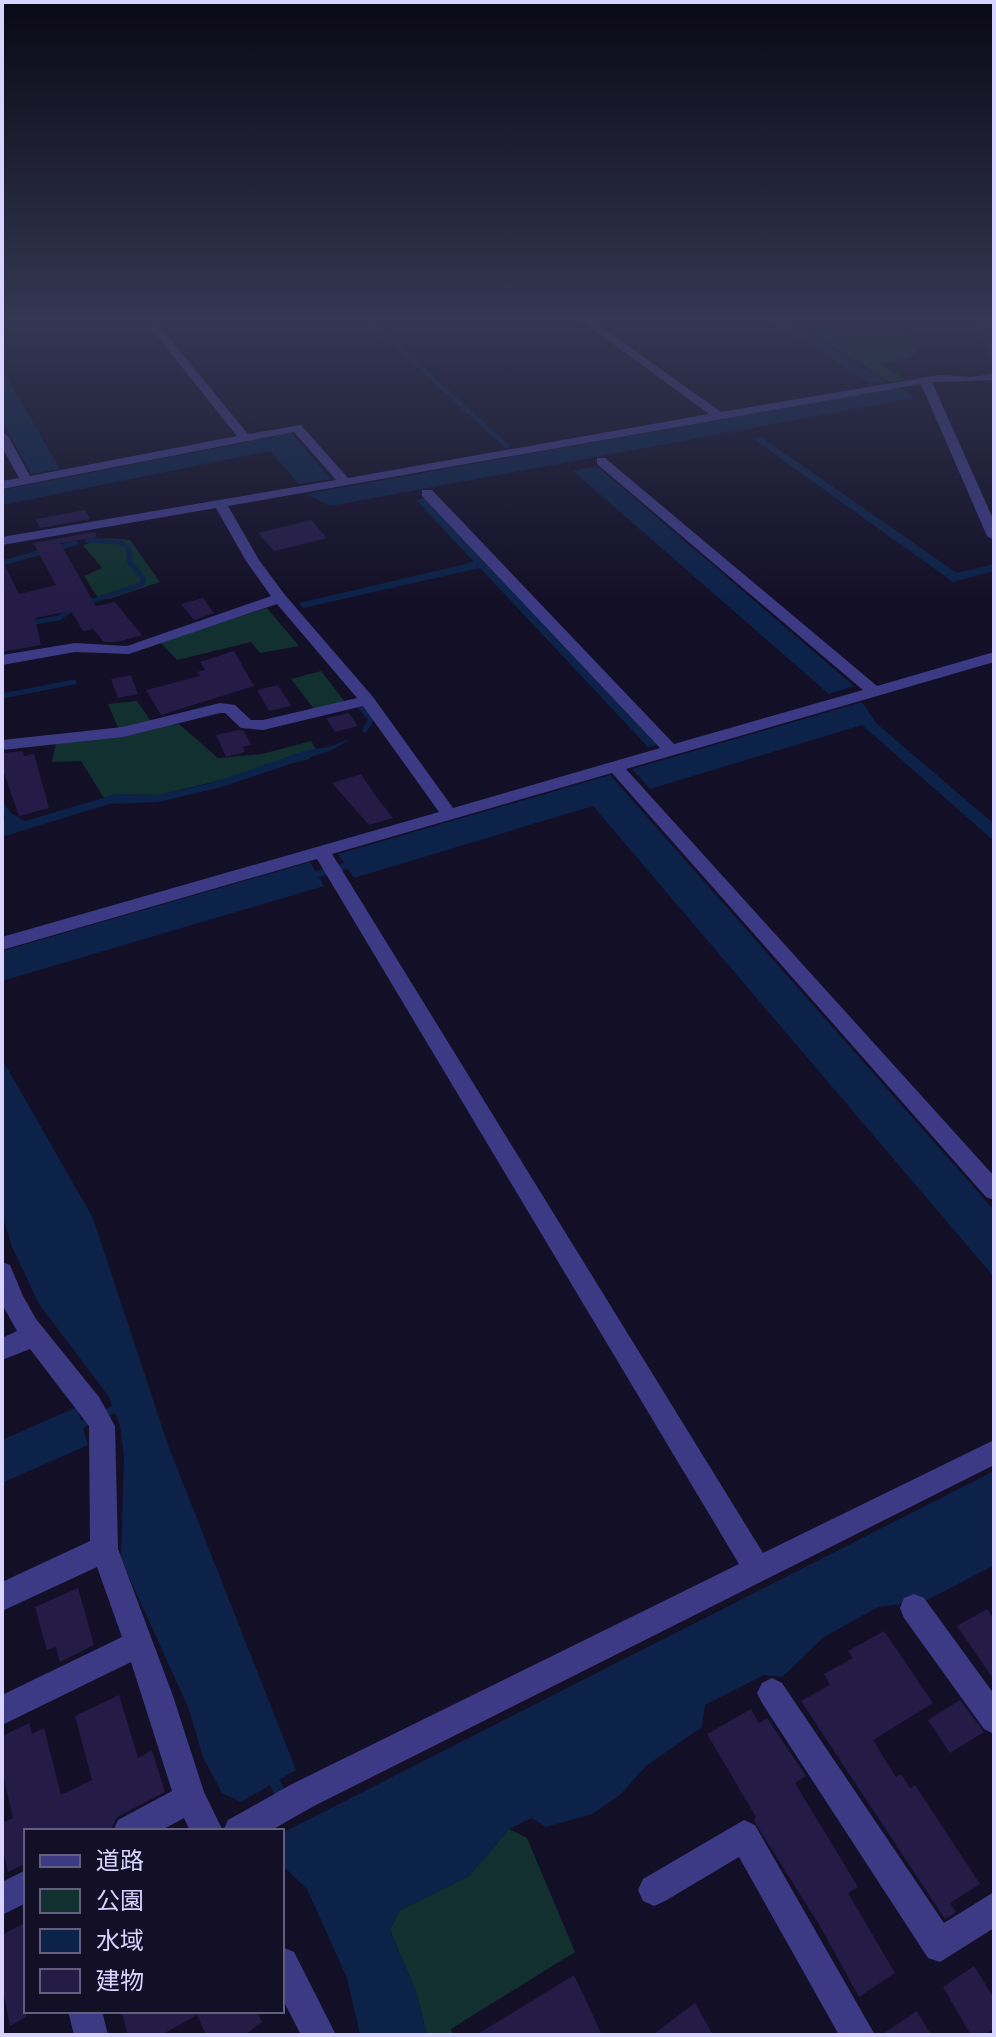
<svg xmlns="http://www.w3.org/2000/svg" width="996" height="2037" viewBox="0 0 996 2037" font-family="'PT Sans Narrow','Noto Sans JP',sans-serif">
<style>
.green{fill:#12302f}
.water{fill:#0c2248}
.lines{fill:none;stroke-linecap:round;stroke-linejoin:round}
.stream-far3{stroke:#0c2248;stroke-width:5}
.stream-far2{stroke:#0c2248;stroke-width:7}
.stream-far1{stroke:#0c2248;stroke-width:8}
.stream{stroke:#0c2248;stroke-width:11}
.building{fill:#241b47}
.minor{fill:#3d3a85;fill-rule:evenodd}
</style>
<rect width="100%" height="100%" fill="#130f26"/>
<!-- green -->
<path class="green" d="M869,316H901L918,355L879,364L906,380L890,382L808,331Z
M108,538L130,540L160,582L109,599L98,598L84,576L102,568L83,545Z
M267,608L299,646L260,653L251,642L177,660L160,642Z
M321,671L345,702L314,709L291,679Z
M137,701L155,727L179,724L218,758L262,754L311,741L316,749L309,759L159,795L117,794L104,798L81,761L52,762L56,742L119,730L108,704Z
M509,1829L527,1838L575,1952L451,2029L453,2035H427L416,1992L390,1930L400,1910L469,1876Z"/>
<!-- water -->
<path class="water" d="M361,316H367L511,447L505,448Z
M763,316H779L886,381L872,384Z
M2,369L60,469L31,474L2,420Z
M900,387L915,398L330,506L306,494Z
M291,433L331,479L299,484L270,451L2,505V490Z
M761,437L957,573L994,564V571L953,582L752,438Z
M597,466L854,686L829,694L573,471Z
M424,498L657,745L648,747L480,568L303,608L299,603L474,562L416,500Z
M862,702L876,723L994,824V841L862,725L650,789L632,769Z
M352,738L332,750L222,787L158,802L109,804L2,837V823L5,820L2,801L11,813L25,821L117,794L159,795L215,782L307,750L329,747Z
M610,775L994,1210V1277L593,806L354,878L338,854Z
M310,862L324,886L2,981V951Z
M2,1059L93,1218L168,1445L296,1770L241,1802L222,1793L203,1757L188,1707L121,1559L124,1457L120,1426L109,1397L39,1304L12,1247L2,1214Z
M77,1407L88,1445L2,1483V1440Z
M994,1471V1563L991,1567L925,1601L878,1607L824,1637L782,1677L764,1675L705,1705L702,1727L646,1766L620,1795L592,1814L546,1827L532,1818L509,1829L469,1876L400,1910L390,1930L416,1992L427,2035H360L347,1978L307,1889L282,1865V1833Z"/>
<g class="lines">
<!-- stream-far3 -->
<path class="stream-far3" d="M87,540L120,542L128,547L130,563L144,579L142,584L87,603
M2,563L75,543
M28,623L59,618L76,606
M2,696L74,682
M359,705L371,719L365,730"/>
<!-- stream-far2 -->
<path class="stream-far2" d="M311,876L353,864"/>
<!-- stream-far1 -->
<path class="stream-far1" d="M74,1428L121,1406"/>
<!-- stream -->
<path class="stream" d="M270,1775L284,1799"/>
</g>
<!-- building -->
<path class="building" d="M971,316H994V362Z
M85,510L90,519L40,528L36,519Z
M311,520L327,538L274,551L258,533Z
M95,532L97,537L60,543L96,606L115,602L142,635L117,642H104L93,629L83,631L71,611L35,618L41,645L2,652V559L19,594L56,585L33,543Z
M203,598L214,613L194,620L181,604Z
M234,651L254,686L161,715L146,690L200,676L197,672L205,670L200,662Z
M131,675L138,694L118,698L111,679Z
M278,685L291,706L269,711L257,690Z
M349,713L358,726L335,732L326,718Z
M238,730L244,731L251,745L242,747L245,752L226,757L216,735Z
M23,751L24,756L34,754L49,808L19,816L2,767V753Z
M361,774L375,795L393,818L369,825L332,783Z
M78,1588L94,1645L60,1662L56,1647L47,1650L35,1607Z
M987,1609L994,1619V1680L957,1626Z
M884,1631L933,1703L873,1740L896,1777L901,1774L910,1788L915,1785L980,1884L950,1903L956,1912L945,1919L801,1701L830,1685L824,1674L853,1658L848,1651Z
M119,1695L138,1758L152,1750L165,1792L117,1817L110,1831H26V1863L8,1872L2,1845V1823L13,1818L2,1770V1736L29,1723L32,1734L44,1728L61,1795L92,1780L75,1716Z
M960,1700L984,1732L950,1753L928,1720Z
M751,1709L759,1723L767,1718L806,1776L795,1783L858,1887L848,1893L895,1973L859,1997L820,1926L754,1821L756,1817L707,1734Z
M26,1922V2017L10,2026L2,1985V1935Z
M974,1966L994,1998V2028L984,2035H971L943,1987Z
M574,1975L602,2035H476L540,1996Z
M695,2003L713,2035H652Z
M121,2011H257L262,2022L245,2035H206L197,2015L161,2035H128Z
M917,2011L931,2035H881Z"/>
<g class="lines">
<!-- minor -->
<path class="minor" d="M141,316H151L248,434L301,425L348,478L709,414L575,316H586L721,412L939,375L971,377L994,374V380L932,382L994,521V540L987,536L921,384L228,506L259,560L285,595L373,697L453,808L660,748L422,496V490H432L674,744L863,690L597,464V458H605L877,686L994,652V662L626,769L994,1176V1200L986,1197L612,773L332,854L763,1553L994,1440V1465L314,1806L270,1831H223L228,1820L292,1784L739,1564L317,859L2,950V937L439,812L363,706L263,730L241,728L225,713H220L123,737L2,750V740L123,727L220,703L235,705L251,720H263L357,698L277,604L129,654L75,652L2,665V655L75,643L127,646L271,596L246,561L216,508L2,545V537L336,480L294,432L2,489V481L19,478L2,447V432L8,436L30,476L237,436Z
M2,1262L10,1265L23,1296L36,1319L99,1397L115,1426L118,1549L173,1696L204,1792L223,1831H190L184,1818L160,1831H113L118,1820L172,1791L131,1662L2,1725V1695L122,1637L97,1567L2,1611V1582L90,1541L89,1426L30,1349L2,1360V1338L17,1331L2,1304Z
M914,1594L924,1598L994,1694V1734L984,1729L904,1618L900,1608L904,1598Z
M772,1678L782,1683L944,1923L994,1892V1928L940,1962L928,1958L762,1703L757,1693L762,1683Z
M744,1820L755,1825L875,2035H839L739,1857L665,1901L654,1906L643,1901L638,1890L643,1879Z
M26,1870V1903L2,1915V1882Z
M282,1947L294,1952L336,2035H301L282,1998Z
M68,2011H102L108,2035H74Z"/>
</g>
<!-- sky -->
<linearGradient id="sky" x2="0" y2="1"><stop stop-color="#0a0815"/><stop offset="0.53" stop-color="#333752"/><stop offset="1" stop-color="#333752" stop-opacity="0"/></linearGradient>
<rect width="996" height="601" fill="url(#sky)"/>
<!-- border -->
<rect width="996" height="2037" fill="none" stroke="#d9d4ff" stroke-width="8"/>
<!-- legend -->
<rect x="24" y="1829" width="260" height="184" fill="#130f26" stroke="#625e7d" stroke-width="2"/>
<rect x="40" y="1855" width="40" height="12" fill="#3d3a85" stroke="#625e7d" stroke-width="2"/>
<text x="96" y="1869" font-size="24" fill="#d9d4ff">道路</text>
<rect x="40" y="1889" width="40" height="24" fill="#12302f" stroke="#625e7d" stroke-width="2"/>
<text x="96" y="1909" font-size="24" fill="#d9d4ff">公園</text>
<rect x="40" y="1929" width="40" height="24" fill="#0c2248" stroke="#625e7d" stroke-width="2"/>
<text x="96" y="1949" font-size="24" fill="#d9d4ff">水域</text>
<rect x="40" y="1969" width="40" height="24" fill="#241b47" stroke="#625e7d" stroke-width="2"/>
<text x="96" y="1989" font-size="24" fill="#d9d4ff">建物</text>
</svg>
